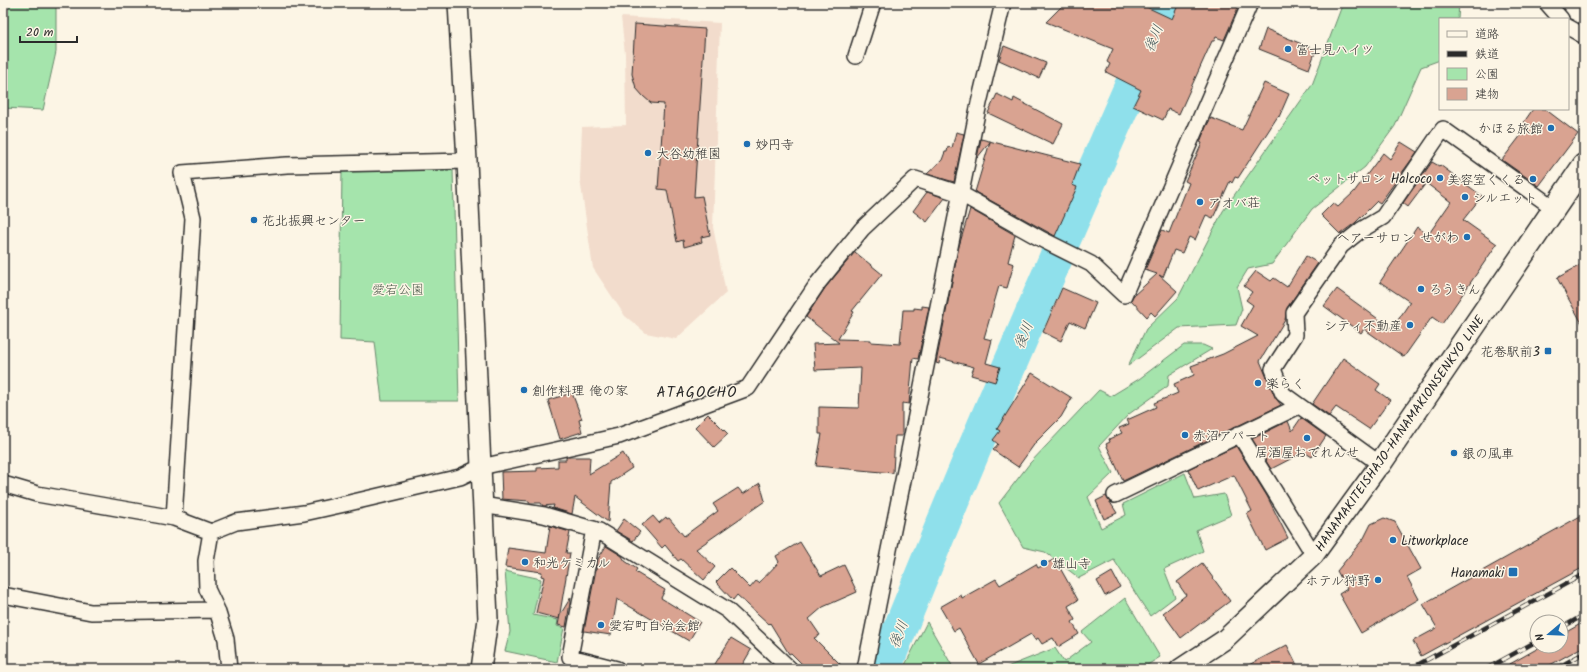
<svg xmlns="http://www.w3.org/2000/svg" width="1587" height="672" viewBox="0 0 1587 672" font-family="Kalam,'Klee One',sans-serif">
<style>
.built{fill:#f2dccc}
.green{fill:#a5e4ac;stroke:#68886c}
.lines{fill:none;stroke-linecap:round;stroke-linejoin:round}
.river{stroke:#8fe0eb;stroke-width:34}
.building{fill:#d9a391;stroke:#2b2b2b}
.minor-casing{stroke:#2b2b2b;stroke-width:18}
.tertiary-casing{stroke:#2b2b2b;stroke-width:22}
.secondary-casing{stroke:#2b2b2b;stroke-width:25}
.minor{stroke:#fcf5e5;stroke-width:15}
.tertiary{stroke:#fcf5e5;stroke-width:19}
.secondary{stroke:#fcf5e5;stroke-width:22}
.rail-casing{stroke:#2b2b2b;stroke-width:4.5}
.rail{stroke:#fcf5e5;stroke-width:3;stroke-dasharray:9;stroke-linecap:butt}
.poi-dot{fill:#1f6fb2;stroke:#fcf5e5;stroke-width:1.5}
.labels{text-anchor:middle;stroke-width:3;stroke-linejoin:round;paint-order:stroke}
.poi-label{font-size:13px;fill:#2b2b2b;stroke:#fcf5e5;text-anchor:start}
.park-label{font-size:13px;fill:#4a594b;stroke:#fcf5e5}
.street-label{font-size:13px;fill:#2b2b2b;stroke:#fcf5e5}
.water-label{font-size:14px;font-style:italic;fill:#44585b;stroke:#fcf5e5}
.quarter-label{font-size:15px;letter-spacing:1px;fill:#2b2b2b;stroke:#fcf5e5}
</style>
<rect width="100%" height="100%" fill="#fcf5e5"/>
<filter id="ink" filterUnits="userSpaceOnUse"><feTurbulence type="fractalNoise" baseFrequency=".025" numOctaves="2"/><feDisplacementMap in="SourceGraphic" scale="8" xChannelSelector="R" yChannelSelector="G"/><feConvolveMatrix kernelMatrix="1 2 1 2 8 2 1 2 1" color-interpolation-filters="sRGB"/></filter>
<g filter="url(#ink)">
<!-- built -->
<path class="built" d="M621,17L720,23L713,227L726,293L676,339L646,333L625,316L593,268L580,179L582,127L626,125L625,54Z"/>
<!-- green -->
<path class="green" d="M3,3H56V52L43,110L3,108Z
M1343,3H1459L1458,19H1440V60L1421,67L1395,126L1365,167L1312,209L1272,264L1248,269L1237,287L1242,309L1236,325L1179,328L1128,366L1146,329L1178,298L1223,211L1312,85Z
M342,168L453,169L459,401H382L375,342L340,340Z
M1184,345H1203L1212,349L1169,375L1168,386L1129,414L1099,446L1113,473L1088,497L1101,528L1126,515L1123,504L1185,473L1195,499L1224,494L1231,515L1196,530L1203,551L1164,569L1175,597L1150,616L1114,560L1079,578L1045,552L1023,547L999,503L1030,463L1099,390L1111,396L1139,379Z
M505,571L541,579L533,615L558,620L557,626L564,628L557,662L505,651L510,632Z
M1125,598L1160,657L1141,669H1002L1055,648L1064,662L1091,642L1082,632Z
M927,622L954,669H903Z"/>
<g class="lines">
<!-- river -->
<path class="river" d="M884,669C973,445 1070,224 1168,3"/>
</g>
<!-- building -->
<path class="building" d="M1065,3H1138L1172,19L1179,3H1240L1224,40L1216,37L1214,41H1212L1179,114L1168,109L1163,120L1133,106L1141,90L1106,72L1110,64L1107,62L1113,49L1046,22Z
M635,24L705,29L694,197L702,196L710,235L701,237L702,242L684,247L683,240L677,242L667,190L658,189L664,104L651,103L643,96L636,88L632,74Z
M1266,29L1316,50L1309,69L1259,49Z
M1004,46L1046,63L1039,78L999,60Z
M1264,83L1289,94L1279,117L1278,116L1238,178L1235,177L1232,183L1230,181L1213,218L1206,215L1195,240L1189,237L1182,253L1174,250L1163,277L1159,275L1177,291L1155,316L1151,312L1147,317L1131,300L1133,296L1157,274L1145,270L1162,230L1169,233L1189,183L1185,181L1202,143L1200,142L1206,127L1211,118L1242,130Z
M997,94L1013,102L1014,98L1063,124L1053,144L988,113Z
M1533,109H1545L1578,134L1539,186L1502,160L1528,126L1524,122Z
M956,132L964,134L954,182L927,174L942,160L945,152H947L948,147L952,148Z
M981,139L1080,164L1072,185L1077,187L1055,236L975,192L990,142L977,158Z
M1401,142L1417,152L1380,203L1377,201L1355,223L1340,234L1321,215L1333,203L1338,207L1354,192L1383,153L1390,159Z
M1432,162L1439,166L1440,165L1482,196L1463,220L1497,244L1442,324L1432,317L1404,357L1364,329L1361,333L1324,306L1337,289L1392,329L1410,302L1380,282L1417,227L1428,235L1451,202L1426,183L1408,207L1403,203Z
M927,192L945,198L927,222L913,211Z
M970,209L1015,235L1008,262L1014,264L1007,288L999,286L984,338L992,340L986,363L1000,367L995,382L971,375L974,367L940,358L939,364L936,363L959,246Z
M855,252L882,274L852,311L854,312L838,339L871,340V342L900,344L903,310H914V308L922,309V306L929,307L918,359L913,358L909,404L902,403V436H895L893,473L816,466L822,434H819V407L859,408L861,368L815,370L813,344L839,343L806,317L825,288Z
M1306,256L1318,263L1287,308L1285,320L1260,361L1275,397L1281,405L1123,481L1106,444L1110,442L1109,439L1122,433L1119,428L1129,424L1127,420L1156,407L1154,403L1178,393L1174,384L1194,375L1191,366L1223,354L1258,336L1241,326L1253,305L1246,300L1252,292L1244,286L1256,271L1271,281L1274,278L1287,287Z
M1584,263V327L1557,278Z
M1062,288L1096,303L1085,328L1070,321L1061,341L1043,332Z
M1343,358L1380,384L1376,390L1390,400L1369,429L1336,407L1329,416L1312,404Z
M1032,373L1072,398L1061,417L1036,442L1018,467L993,450L998,444L993,440L1000,431L997,429Z
M572,393L582,419L579,420L582,432L560,439L548,400Z
M708,414L728,434L714,447L695,427Z
M1301,418L1326,436L1312,457L1304,452L1271,469L1252,439L1288,421L1292,431Z
M1236,446L1267,496L1288,538L1265,550L1247,514L1252,511L1234,475L1198,491L1188,469Z
M623,453L632,468L611,482L608,522L575,497L572,514L553,508L554,505L543,506L541,503H529V501L502,499L501,472L537,471V468L558,467V460H566V457H590L589,474Z
M760,483L765,501L696,549L715,567L704,580L681,559L678,561L665,545L662,548L642,525L653,516L659,523L666,517L667,519L669,518L684,536L718,511L713,504L738,488L743,494Z
M1106,496L1117,513L1104,519L1096,501Z
M1584,514V567L1421,656L1413,641L1437,628L1423,604Z
M1384,518L1395,522L1421,569L1407,577L1419,599L1361,633L1339,594L1347,589L1337,571L1364,538L1371,524Z
M624,519L640,532L633,541L616,531Z
M550,526L570,532L566,553H570L559,619L536,613L544,577L541,576L542,572L505,567L508,548L546,553Z
M800,542L821,576L844,565L857,592L823,607L809,619L820,635L814,638L845,669H807L791,653L789,654L770,623L769,624L737,595L733,600L716,582L730,568L750,588L756,581L759,583L779,562L776,556Z
M606,546L622,556L625,561L637,569L635,572L665,590L661,598L700,622L689,641L617,599L611,635L584,631L598,559Z
M1055,559L1078,600L1068,606L1075,620L1072,622L1079,634L1058,647L1053,638L1042,644L1038,638L1035,640L1031,634L979,664L959,628L954,631L940,607L961,595L962,598L996,579L1000,585L1036,564L1038,568Z
M1202,563L1230,601L1181,638L1163,613L1186,595L1177,582Z
M1112,572L1120,587L1105,596L1097,581Z
M571,597L566,627L558,625L560,615Z
M1584,622V646L1543,669H1501L1542,646H1561V635Z
M731,638L751,650L740,669H712Z
M1287,645L1299,669H1241Z"/>
<g class="lines">
<!-- minor casing -->
<g class="minor-casing">
<path id="minor" d="M1547,3L1561,19
M1568,27L1584,36
M856,56L873,3
M1239,434L1314,555
M1380,464L1283,394L1273,369L1295,335L1294,313L1341,246L1361,230L1383,217L1443,129L1555,209
M3,484L37,494L174,518L211,532L236,522L304,513L349,503L460,477L481,467L619,436L748,388L818,283L862,229L915,179L961,194L1043,240L1091,264L1124,295L1250,3
M1115,495L1299,406
M482,505L544,515L599,531L727,610L790,669
M174,518L193,218L182,173L287,165L467,161
M594,529L570,657L617,669
M211,532L206,561L207,589L217,610L226,639L229,669
M3,595L91,612L217,610
M865,669L979,103L1003,3"/>
</g>
<!-- tertiary casing -->
<g class="tertiary-casing">
<path id="tertiary" d="M458,3L467,161L488,619L481,669
M1180,669L1224,640L1314,555L1380,464"/>
</g>
<!-- secondary casing -->
<g class="secondary-casing">
<path id="secondary" d="M1380,464L1584,165"/>
</g>
<!-- minor -->
<use href="#minor" class="minor"/>
<!-- tertiary -->
<use href="#tertiary" class="tertiary"/>
<!-- secondary -->
<use href="#secondary" class="secondary"/>
<!-- rail casing -->
<g class="rail-casing">
<path id="rail" d="M1561,628L1584,615
M1410,669L1584,574
M1486,669L1537,641
M1555,669L1584,653"/>
</g>
<!-- rail -->
<use href="#rail" class="rail"/>
</g>
</g>
<!-- markers -->
<g class="poi-dot">
<circle cx="1288" cy="49" r="4"/>
<circle cx="1551" cy="128" r="4"/>
<circle cx="747" cy="144" r="4"/>
<circle cx="648" cy="153" r="4"/>
<circle cx="1440" cy="178" r="4"/>
<circle cx="1533" cy="179" r="4"/>
<circle cx="1465" cy="197" r="4"/>
<circle cx="1200" cy="202" r="4"/>
<circle cx="254" cy="220" r="4"/>
<circle cx="1467" cy="237" r="4"/>
<circle cx="1421" cy="289" r="4"/>
<circle cx="1410" cy="325" r="4"/>
<rect x="1544" y="347" width="8" height="8" rx="2"/>
<circle cx="1258" cy="383" r="4"/>
<circle cx="524" cy="390" r="4"/>
<circle cx="1185" cy="435" r="4"/>
<circle cx="1307" cy="438" r="4"/>
<circle cx="1454" cy="453" r="4"/>
<circle cx="1393" cy="540" r="4"/>
<circle cx="525" cy="562" r="4"/>
<circle cx="1044" cy="563" r="4"/>
<rect x="1508" y="567" width="10" height="10" rx="2"/>
<circle cx="1378" cy="580" r="4"/>
<circle cx="601" cy="625" r="4"/>
</g>
<g class="labels">
<!-- poi labels -->
<g class="poi-label">
<text x="1296" y="54">富士見ハイツ</text>
<text x="1543" y="133" text-anchor="end">かほる旅館</text>
<text x="755" y="149">妙円寺</text>
<text x="656" y="158">大谷幼稚園</text>
<text x="1432" y="183" text-anchor="end">ペットサロン Halcoco</text>
<text x="1525" y="184" text-anchor="end">美容室くくる</text>
<text x="1473" y="202">シルエット</text>
<text x="1208" y="207">アオバ荘</text>
<text x="262" y="225">花北振興センター</text>
<text x="1459" y="242" text-anchor="end">ヘアーサロン せがわ</text>
<text x="1429" y="294">ろうきん</text>
<text x="1402" y="330" text-anchor="end">シティ不動産</text>
<text x="1540" y="356" text-anchor="end">花卷駅前3</text>
<text x="1266" y="388">楽らく</text>
<text x="532" y="395">創作料理 俺の家</text>
<text x="1193" y="440">赤沼アパート</text>
<text x="1307" y="457" text-anchor="middle">居酒屋おでれんせ</text>
<text x="1462" y="458">銀の風車</text>
<text x="1401" y="545">Litworkplace</text>
<text x="533" y="567">和光ケミカル</text>
<text x="1052" y="568">雄山寺</text>
<text x="1504" y="577" text-anchor="end">Hanamaki</text>
<text x="1370" y="585" text-anchor="end">ホテル狩野</text>
<text x="609" y="630">愛宕町自治会館</text>
</g>
<!-- park labels -->
<g class="park-label">
<text x="398" y="294">愛宕公園</text>
</g>
<!-- street labels -->
<g class="street-label">
<text transform="translate(1399 433) rotate(-55)" y="5">HANAMAKITEISHAJO-HANAMAKIONSENKYO LINE</text>
</g>
<!-- water labels -->
<g class="water-label">
<text transform="translate(1153 38) rotate(-67)" y="5">後川</text>
<text transform="translate(1023 335) rotate(-67)" y="5">後川</text>
<text transform="translate(898 634) rotate(-68)" y="5">後川</text>
</g>
<!-- quarter labels -->
<g class="quarter-label">
<text x="697" y="397">ATAGOCHO</text>
</g>
</g>
<!-- margin -->
<rect width="1587" height="672" fill="none" stroke="#fcf5e5" stroke-width="16"/>
<rect x="8" y="8" width="1571" height="656" fill="none" stroke="#2b2b2b" stroke-width="1.5" filter="url(#ink)"/>
<!-- legend -->
<rect x="1439" y="18" width="130" height="92" fill="#fcf5e5" stroke="#a8a49b"/>
<rect x="1447" y="31" width="20" height="6" fill="#fcf5e5" stroke="#a8a49b"/>
<text x="1475" y="38" font-size="12" fill="#2b2b2b">道路</text>
<rect x="1447" y="51" width="20" height="6" fill="#2b2b2b" stroke="#a8a49b"/>
<text x="1475" y="58" font-size="12" fill="#2b2b2b">鉄道</text>
<rect x="1447" y="68" width="20" height="12" fill="#a5e4ac" stroke="#a8a49b"/>
<text x="1475" y="78" font-size="12" fill="#2b2b2b">公園</text>
<rect x="1447" y="88" width="20" height="12" fill="#d9a391" stroke="#a8a49b"/>
<text x="1475" y="98" font-size="12" fill="#2b2b2b">建物</text>
<!-- north arrow -->
<g transform="translate(1549 634) rotate(251)"><circle r="19" fill="#fcf5e5" stroke="#a8a49b"/>
<path d="M0-3L7 15L0 10L-7 15Z" fill="#1f6fb2"/>
<text y="-6" font-size="11" font-weight="bold" text-anchor="middle" fill="#2b2b2b">N</text>
</g>
<!-- scale -->
<path d="M20 36v6h57v-6" fill="none" stroke="#2b2b2b" stroke-width="2"/>
<text x="26" y="36" font-size="12" fill="#2b2b2b" stroke="#fcf5e5" stroke-width="3" paint-order="stroke">20 m</text>
</svg>
